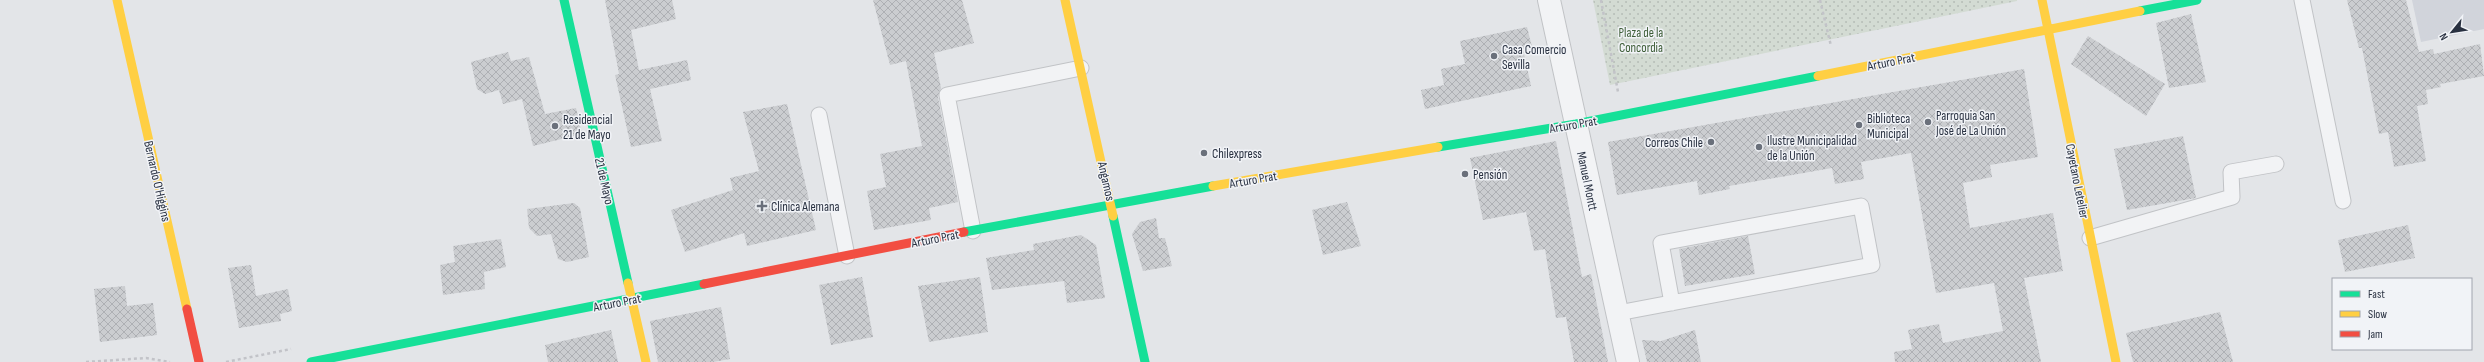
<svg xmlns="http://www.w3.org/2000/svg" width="2484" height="362" viewBox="0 0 2484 362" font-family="'Sofia Sans Condensed',sans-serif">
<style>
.built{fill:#d1d4db}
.park{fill:url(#park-dots)}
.building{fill:url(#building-cross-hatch)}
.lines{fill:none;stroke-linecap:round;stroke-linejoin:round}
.lane-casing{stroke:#c1c3c6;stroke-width:17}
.street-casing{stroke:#c1c3c6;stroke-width:24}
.path{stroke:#c2c3c8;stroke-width:2.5;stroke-dasharray:3 3;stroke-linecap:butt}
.lane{stroke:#f2f3f5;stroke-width:15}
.street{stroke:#f2f3f5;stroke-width:22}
.fast{stroke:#16e098;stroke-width:9}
.slow{stroke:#ffcf43;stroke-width:9}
.jam{stroke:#f24e42;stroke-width:9}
.poi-dot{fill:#6a707b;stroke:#f1f3f7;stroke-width:1.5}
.labels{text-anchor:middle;stroke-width:3;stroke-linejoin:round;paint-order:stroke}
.park-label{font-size:13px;fill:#3d5d37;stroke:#f1f3f7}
.poi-label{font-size:13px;fill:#293141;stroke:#f1f3f7;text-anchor:start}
.street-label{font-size:13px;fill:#293141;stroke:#f1f3f7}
</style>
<defs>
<pattern id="park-dots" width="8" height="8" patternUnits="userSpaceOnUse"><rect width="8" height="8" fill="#d3dbd3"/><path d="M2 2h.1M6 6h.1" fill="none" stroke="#b5bcb6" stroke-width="1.8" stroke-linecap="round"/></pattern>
<pattern id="building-cross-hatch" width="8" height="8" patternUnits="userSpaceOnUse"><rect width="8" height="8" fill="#cbcdd0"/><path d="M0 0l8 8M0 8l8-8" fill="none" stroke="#aeb0b4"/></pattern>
</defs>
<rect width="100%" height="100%" fill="#e3e5e8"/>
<!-- built -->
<path class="built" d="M2412,0H2484V29L2421,42Z"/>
<!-- park -->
<path class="park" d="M1593,0H2017V1L1610,85Z"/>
<!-- building -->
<path class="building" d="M605,0H672L676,19L631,30L639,70L687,60L691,80L650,89L662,141L631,147L615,75L619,74Z
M873,0H962L974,43L934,53L941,88L938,97L958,202L929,208L931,220L874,230L867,191L886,187L880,154L922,146L906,61L890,65Z
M2347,0H2406L2419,52L2433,49L2434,54L2480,44L2484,76L2440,84L2441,87L2426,90L2428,104L2417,106L2426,161L2394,167L2388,132L2379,134L2362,48H2359Z
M2191,14L2206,82L2169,88L2156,23Z
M1527,27L1532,47L1523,49L1531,86L1425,109L1421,90L1444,85L1441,69L1465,64L1460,41Z
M2088,36L2165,84L2146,116L2071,64Z
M508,52L511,61L529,57L545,114L576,108L582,134L533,146L522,99L503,104L499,90L485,94L477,89L471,62Z
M2024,69L2038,157L1990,165L1992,177L1963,183L1970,228L2053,213L2063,271L2024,278L2041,362H1895L1894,352L1912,349L1908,330L1939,324L1943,343L2003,331L1994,283L1936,293L1911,153L1861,162L1864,179L1835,184L1832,168L1729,186L1730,189L1699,195L1697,181L1617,195L1608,142Z
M787,104L816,230L747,246L744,233L685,252L671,210L733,190L730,178L759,171L743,112Z
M2183,136L2196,198L2127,210L2114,149Z
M1556,141L1582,277L1591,274L1608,362H1574L1566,317L1556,318L1545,249L1534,251L1526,212L1483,220L1470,158Z
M1347,202L1361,246L1323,255L1312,210Z
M574,203L580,208L589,257L567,262L558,259L551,234L537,236L529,228L527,209Z
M1156,218L1159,238H1165L1172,266L1143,271L1132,234L1140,222Z
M2408,225L2415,258L2345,272L2338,240Z
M1081,235L1096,245L1105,298L1067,303L1064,281L992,290L986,258L1034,250L1033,244Z
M1748,236L1755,274L1685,286L1679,249Z
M501,239L506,267L484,272L485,289L443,295L440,265L455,262L453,246Z
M251,265L256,296L288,289L292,311L280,314L281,321L239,328L228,268Z
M862,277L873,337L831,345L819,285Z
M980,277L988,332L929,342L918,286Z
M125,286L127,306L153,303L157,335L100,342L94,289Z
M721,307L730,359L713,362H658L650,321Z
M2220,312L2233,362H2133L2126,333Z
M611,330L618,362H548L545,345Z
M1695,330L1701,362H1647L1642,340L1661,341Z"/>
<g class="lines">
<!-- lane casing -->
<g class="lane-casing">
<path id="lane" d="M2302,0L2343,201
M819,115L847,256
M973,231L947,95L1081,68
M2090,238L2232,197L2231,172L2276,164
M1618,313L1872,265L1861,206L1661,243L1672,303"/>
</g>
<!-- street casing -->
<g class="street-casing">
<path id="street" d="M1549,0L1628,362"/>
</g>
<!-- path -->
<path class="path" d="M1601,0L1618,92
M1820,0L1831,46
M86,362L146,358L170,362
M226,362L291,349"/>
<!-- lane -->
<use href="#lane" class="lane"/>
<!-- street -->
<use href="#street" class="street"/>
<!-- fast -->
<path class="fast" d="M564,0L628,283
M2140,11L2197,0
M1438,147L1576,124L1818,76
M1113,216L1145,362
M964,232L1213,186
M311,362L704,284"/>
<!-- slow -->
<path class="slow" d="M117,0L187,309
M1065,0L1113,216
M2042,0L2116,362
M1818,76L2140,11
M1213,186L1438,147
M628,283L646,362"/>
<!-- jam -->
<path class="jam" d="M704,284L964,232
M187,309L199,362"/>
</g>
<!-- markers -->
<g class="poi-dot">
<circle cx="1494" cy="56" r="4"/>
<circle cx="1928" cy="122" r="4"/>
<circle cx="1859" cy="125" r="4"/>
<circle cx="555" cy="126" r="4"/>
<circle cx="1711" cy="142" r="4"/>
<circle cx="1759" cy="147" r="4"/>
<circle cx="1204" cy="153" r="4"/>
<circle cx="1465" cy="174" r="4"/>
<path d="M760 200h4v4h4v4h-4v4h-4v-4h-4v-4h4z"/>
</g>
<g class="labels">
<!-- park labels -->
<g class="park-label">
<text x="1641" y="37">Plaza de la<tspan x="1641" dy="15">Concordia</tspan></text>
</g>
<!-- poi labels -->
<g class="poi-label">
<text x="1502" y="54">Casa Comercio<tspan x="1502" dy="15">Sevilla</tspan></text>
<text x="1936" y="120">Parroquia San<tspan x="1936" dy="15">José de La Unión</tspan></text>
<text x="1867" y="123">Biblioteca<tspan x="1867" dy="15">Municipal</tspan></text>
<text x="563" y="124">Residencial<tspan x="563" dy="15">21 de Mayo</tspan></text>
<text x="1767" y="145">Ilustre Municipalidad<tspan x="1767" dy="15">de la Unión</tspan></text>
<text x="1703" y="147" text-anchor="end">Correos Chile</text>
<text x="1212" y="158">Chilexpress</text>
<text x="1473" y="179">Pensión</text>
<text x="771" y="211">Clínica Alemana</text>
</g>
<!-- street labels -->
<g class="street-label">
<text transform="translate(1891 61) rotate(-11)" y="5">Arturo Prat</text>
<text transform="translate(1573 124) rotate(-10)" y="5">Arturo Prat</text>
<text transform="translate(1253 179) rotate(-10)" y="5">Arturo Prat</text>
<text transform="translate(158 181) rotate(77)" y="5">Bernardo O'Higgins</text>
<text transform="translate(605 181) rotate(77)" y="5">21 de Mayo</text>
<text transform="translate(1107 181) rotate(77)" y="5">Angamos</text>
<text transform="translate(1588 181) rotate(78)" y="5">Manuel Montt</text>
<text transform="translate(2078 181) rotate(79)" y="5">Cayetano Letelier</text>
<text transform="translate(935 238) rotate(-11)" y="5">Arturo Prat</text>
<text transform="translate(617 302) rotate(-11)" y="5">Arturo Prat</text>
</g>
</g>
<!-- legend -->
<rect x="2332" y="278" width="140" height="72" fill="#f1f3f7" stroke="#a1a5ae"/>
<rect x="2340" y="291" width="20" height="6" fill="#16e098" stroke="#a1a5ae"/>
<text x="2368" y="298" font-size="12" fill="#293141">Fast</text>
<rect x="2340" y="311" width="20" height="6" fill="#ffcf43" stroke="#a1a5ae"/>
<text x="2368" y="318" font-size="12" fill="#293141">Slow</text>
<rect x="2340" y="331" width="20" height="6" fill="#f24e42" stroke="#a1a5ae"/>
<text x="2368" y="338" font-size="12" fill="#293141">Jam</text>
<!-- north arrow -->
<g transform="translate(2452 32) rotate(240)" stroke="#f1f3f7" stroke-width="3" paint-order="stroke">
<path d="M0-3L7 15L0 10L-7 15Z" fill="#293141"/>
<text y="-6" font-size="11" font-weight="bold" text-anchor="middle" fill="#293141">N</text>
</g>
</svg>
